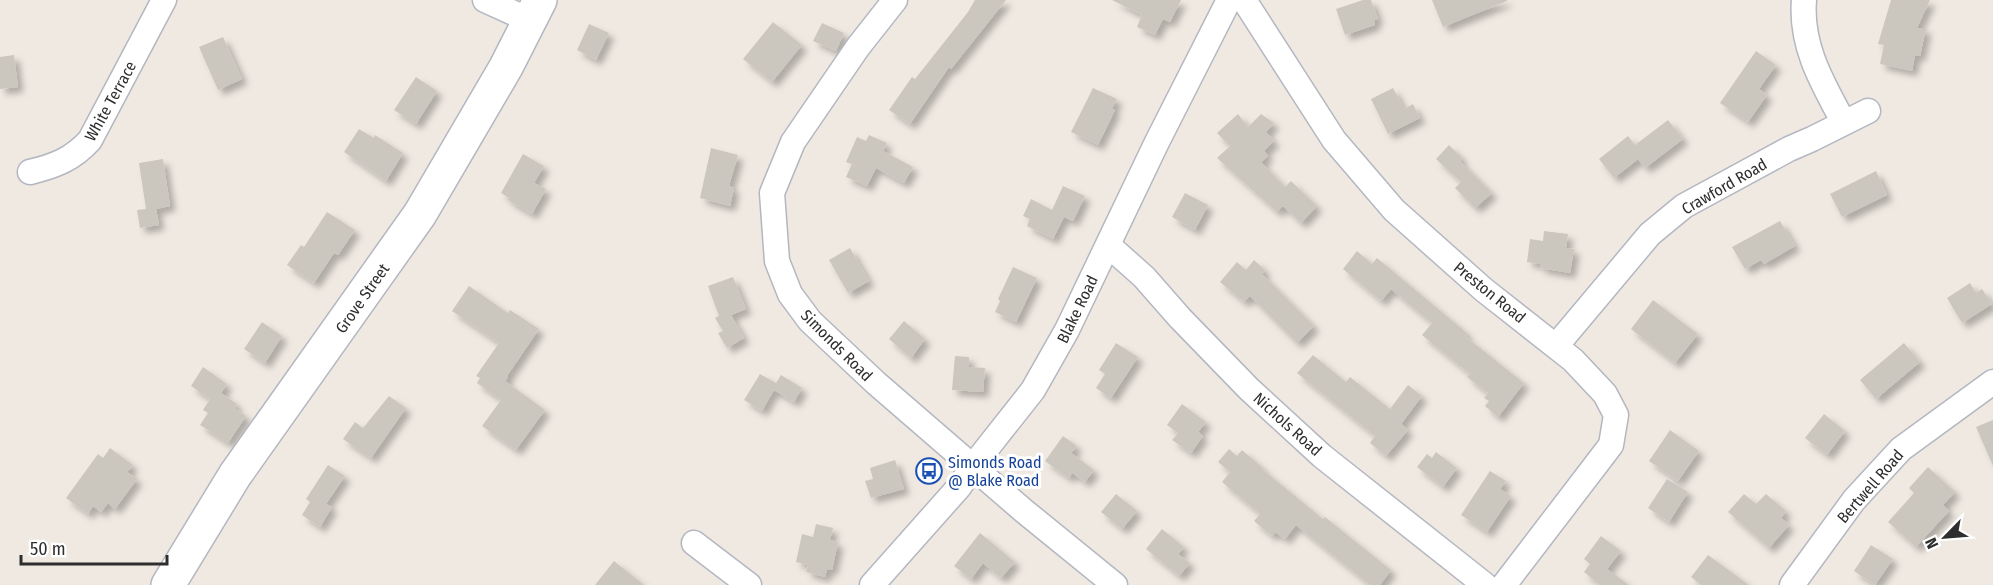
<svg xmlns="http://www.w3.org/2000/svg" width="1993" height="585" viewBox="0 0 1993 585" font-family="'Fira Sans Condensed',sans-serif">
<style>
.building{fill:#cbc7bf;filter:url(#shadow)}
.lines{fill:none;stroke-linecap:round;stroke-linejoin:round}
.street-casing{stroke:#b4b7c1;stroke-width:27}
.secondary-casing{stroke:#b4b7c1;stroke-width:36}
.street{stroke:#fff;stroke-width:24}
.secondary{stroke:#fff;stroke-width:33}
.labels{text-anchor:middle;stroke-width:6;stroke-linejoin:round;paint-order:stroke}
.street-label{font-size:16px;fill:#2e2e2e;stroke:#fff}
.transit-label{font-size:16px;fill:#164399;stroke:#fff;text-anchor:start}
</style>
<defs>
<filter id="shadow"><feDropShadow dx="5.5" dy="5.5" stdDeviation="3" flood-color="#0004"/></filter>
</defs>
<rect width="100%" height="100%" fill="#efe9e1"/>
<!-- building -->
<path class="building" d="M975,0H1006L951,69L949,67L910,124L889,110L912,77L915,79L968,12Z
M1112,0H1181L1170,22L1163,19L1155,35L1137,27L1142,15Z
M1363,0H1371L1378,19L1374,20L1375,25L1345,35L1336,9Z
M1432,0H1507V1L1443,27Z
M1891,0H1930L1917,28H1926L1920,56L1915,55L1912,71L1880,64L1884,45L1878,44Z
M773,22L802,45L772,82L743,59Z
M822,23L844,33L836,51L813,41Z
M589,24L609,33L596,60L577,50Z
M223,37L242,79L218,90L199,47Z
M1756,51L1776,65L1759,89L1767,95L1748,122L1720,103Z
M14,55L18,87L0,89V57Z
M416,77L437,91L416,124L394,110Z
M1093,88L1117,99L1112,109L1115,110L1098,145L1071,132Z
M1393,88L1404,109L1413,104L1420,118L1388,134L1371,99Z
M1238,114L1248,127L1261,114L1274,123L1266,132L1274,141L1264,151L1268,156L1261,162L1285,187L1291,181L1317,206L1301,223L1283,206L1277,212L1217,158L1230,146L1217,133Z
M1668,120L1683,139L1645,168L1638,159L1614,178L1599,159L1628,136L1635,145Z
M359,129L374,138L375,135L403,153L386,181L344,152Z
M869,135L887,143L883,151L913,167L904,183L876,168L867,186L846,177L852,164L846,162L857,137L866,141Z
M1449,145L1462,158L1460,161L1492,193L1475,208L1455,188L1461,182L1436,159Z
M711,148L738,155L729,186L734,188L730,206L700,198Z
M523,154L544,166L534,183L546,189L532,214L508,200L509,198L501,193Z
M163,159L170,206L156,209L159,225L140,228L137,210L146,209L139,163Z
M1876,171L1887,195L1842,217L1830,194Z
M1063,186L1085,196L1073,221L1064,217L1053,239L1027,226L1030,219L1023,216L1031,199L1052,210Z
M1185,193L1208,205L1195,230L1172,217Z
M327,212L355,230L338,255L334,253L314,283L287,265L301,245L304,247Z
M1780,221L1795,246L1764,264L1761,260L1745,269L1732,247Z
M1544,231L1568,234L1566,248L1574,249L1570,273L1540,268L1541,264L1527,262L1530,239L1543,241Z
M850,248L869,281L848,293L829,260Z
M1357,251L1372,264L1377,258L1467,333L1465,336L1524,383L1498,417L1485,406L1489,401L1484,398L1488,393L1467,377L1470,374L1422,335L1432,323L1391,289L1381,301L1343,269Z
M1254,260L1265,270L1262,274L1314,326L1297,343L1250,296L1244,302L1220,282L1237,262L1246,270Z
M1013,267L1037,278L1016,322L995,312L1000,301L998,299Z
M733,277L746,309L731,315L744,338L727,348L718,333L723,331L715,318L719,316L708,286Z
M1970,283L1976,293L1982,289L1992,304L1962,323L1947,298Z
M469,286L508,313L510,310L539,329L507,376L508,377L505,381L545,410L516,450L482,426L501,400L477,383L480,378L476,376L499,343L452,311Z
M1653,300L1698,334L1675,363L1631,329Z
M904,321L925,339L911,358L889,339Z
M262,322L282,336L265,363L244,349Z
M1116,343L1138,357L1111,398L1096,388L1105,374L1099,370Z
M1904,343L1920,362L1876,399L1860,380Z
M1313,355L1346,382L1350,377L1390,409L1408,385L1422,396L1401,424L1408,430L1386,456L1370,443L1375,436L1297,373Z
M955,356L969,357V367L985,368L983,392L952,390Z
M203,367L227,384L221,393L237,404L234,408L246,416L228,443L200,425L208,413L203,410L210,399L191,386Z
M760,374L776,383L781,375L802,388L794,402L774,390L762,411L744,400Z
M389,396L406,408L371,458L343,439L355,422L363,428Z
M1182,404L1206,422L1198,432L1203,436L1191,453L1172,440L1178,433L1167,425Z
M1824,414L1845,431L1827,455L1805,438Z
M1993,420V466L1976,427Z
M1670,430L1699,451L1678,481L1649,461Z
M1063,436L1077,446L1071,453L1094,470L1085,482L1072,473L1069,478L1045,461Z
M110,448L133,465L127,472L137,479L115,509L108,503L101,512L93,506L88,514L66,498L98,454L103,458Z
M1229,449L1237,456L1242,450L1263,468L1262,469L1323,519L1325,517L1391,570L1380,585H1370L1296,525L1285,539L1275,532L1272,536L1254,521L1260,514L1222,482L1230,472L1218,462Z
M1436,452L1457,468L1443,487L1417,467L1427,454L1432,458Z
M895,460L904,489L871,498L865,481L873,479L870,468Z
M328,465L345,476L326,504L332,507L320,527L302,515L310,502L306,499Z
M1928,467L1955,492L1943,505L1949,511L1916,547L1888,522L1914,493L1909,488Z
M1490,471L1506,481L1500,489L1511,496L1487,532L1461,515Z
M1667,479L1688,492L1669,522L1648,508Z
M1116,494L1137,511L1122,529L1101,512Z
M1744,494L1756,504L1766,494L1786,511L1781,518L1789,525L1769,548L1728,512Z
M816,524L833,528L830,540L838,542L832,570L827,569L825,577L806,572L808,565L796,562L802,534L813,537Z
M1162,529L1184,547L1178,554L1190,563L1179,576L1146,549Z
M980,533L1015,562L1001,578L983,563L971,579L954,566Z
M1601,536L1621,551L1607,569L1629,585H1600L1584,572L1590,564L1584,559Z
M1871,545L1893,559L1875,585L1854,571Z
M1708,555L1749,585H1701L1691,577Z
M614,561L644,585H595Z"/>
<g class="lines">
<!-- street casing -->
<g class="street-casing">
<path id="street" d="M485,0L529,20
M895,0L858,47L793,142L772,193L777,261L790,294L810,321L876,383L1024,511L1115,585
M1244,0L1334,140L1394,210L1484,290L1573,360L1605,394L1616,415L1611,445L1504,585
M1804,0C1800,46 1823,84 1844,123
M30,172C55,166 73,159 90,140L164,0
M1108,245L1144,277L1180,318L1249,389L1322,456L1485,585
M1556,346L1650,234L1684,206L1789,149L1812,139L1868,111
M694,543L749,585
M872,585L959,487L973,466L1033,390L1067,330L1157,142L1229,0
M1792,585L1854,500L1901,449L1993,382"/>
</g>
<!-- secondary casing -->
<g class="secondary-casing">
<path id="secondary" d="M168,585L235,475L420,214L506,67L540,0"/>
</g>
<!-- street -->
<use href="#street" class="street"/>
<!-- secondary -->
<use href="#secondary" class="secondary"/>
</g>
<!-- icons -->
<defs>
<g id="bus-ring" transform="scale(1.35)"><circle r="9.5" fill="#fff" stroke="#1a4fb4" stroke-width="1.5"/><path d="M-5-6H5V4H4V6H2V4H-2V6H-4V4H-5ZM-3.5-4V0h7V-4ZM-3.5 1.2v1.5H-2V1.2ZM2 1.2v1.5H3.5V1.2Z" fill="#1a4fb4"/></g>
</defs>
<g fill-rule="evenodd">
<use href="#bus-ring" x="929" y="471"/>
</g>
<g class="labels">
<!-- street labels -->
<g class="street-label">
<text transform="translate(110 101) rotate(-61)" y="6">White Terrace</text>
<text transform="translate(1724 186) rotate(-30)" y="6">Crawford Road</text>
<text transform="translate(1490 292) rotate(39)" y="6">Preston Road</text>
<text transform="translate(362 298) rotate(-55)" y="6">Grove Street</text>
<text transform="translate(1077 309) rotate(-64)" y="6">Blake Road</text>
<text transform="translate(837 345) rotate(45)" y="6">Simonds Road</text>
<text transform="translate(1288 424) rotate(42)" y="6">Nichols Road</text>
<text transform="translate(1870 486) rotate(-49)" y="6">Bertwell Road</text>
</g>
<!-- transit labels -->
<g class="transit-label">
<text x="948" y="468">Simonds Road<tspan x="948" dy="18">@ Blake Road</tspan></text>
</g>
</g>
<!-- north arrow -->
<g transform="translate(1945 537) rotate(245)" stroke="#ffffff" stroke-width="4.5" paint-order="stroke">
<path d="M0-4.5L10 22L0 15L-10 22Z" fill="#2e2e2e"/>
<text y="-9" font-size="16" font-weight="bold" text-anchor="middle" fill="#2e2e2e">N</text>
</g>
<!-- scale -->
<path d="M21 555v9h146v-9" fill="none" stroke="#2e2e2e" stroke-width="3"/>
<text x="30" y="555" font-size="18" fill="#2e2e2e" stroke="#ffffff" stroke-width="4.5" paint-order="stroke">50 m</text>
</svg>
